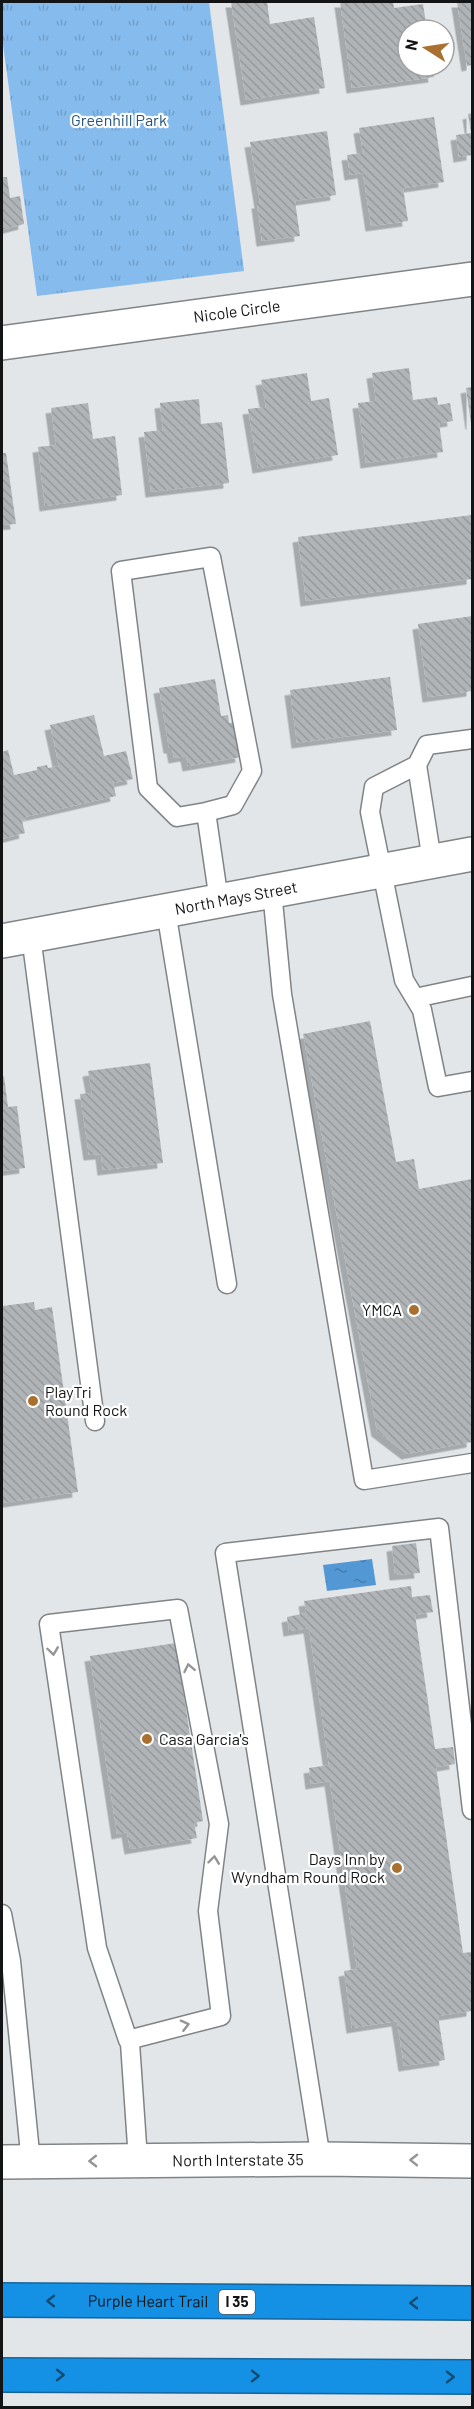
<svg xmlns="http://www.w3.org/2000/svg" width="474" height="2409" viewBox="0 0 474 2409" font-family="Barlow,sans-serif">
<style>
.park{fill:url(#park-tufts)}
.water{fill:url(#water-ripples)}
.building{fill:url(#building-back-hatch);filter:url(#shadow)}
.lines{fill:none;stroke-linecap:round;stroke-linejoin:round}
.lane-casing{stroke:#818487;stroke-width:21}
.street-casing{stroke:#818487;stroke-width:36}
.secondary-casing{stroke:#818487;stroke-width:36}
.highway-casing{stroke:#14659c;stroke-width:36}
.lane{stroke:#fff;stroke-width:18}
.street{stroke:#fff;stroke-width:33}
.secondary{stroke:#fff;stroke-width:33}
.highway{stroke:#1490e5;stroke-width:33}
.oneway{stroke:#959596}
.oneway2{stroke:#134c73}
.poi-dot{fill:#a9702f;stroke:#fff;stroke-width:2}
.labels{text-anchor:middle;stroke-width:4.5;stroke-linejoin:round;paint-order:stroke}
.shield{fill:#fff;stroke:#5a5a5b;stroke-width:1.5}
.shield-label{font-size:15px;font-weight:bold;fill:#131415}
.park-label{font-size:16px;fill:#23557e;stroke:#fff}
.street-label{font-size:16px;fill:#131415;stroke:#fff}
.poi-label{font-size:16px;fill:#131415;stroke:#fff;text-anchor:end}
</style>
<defs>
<pattern id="park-tufts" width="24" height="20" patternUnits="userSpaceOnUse" patternTransform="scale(1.5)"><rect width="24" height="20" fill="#85bbed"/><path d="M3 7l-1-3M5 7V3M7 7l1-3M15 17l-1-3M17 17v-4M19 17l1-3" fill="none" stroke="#72a0ca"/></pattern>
<pattern id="water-ripples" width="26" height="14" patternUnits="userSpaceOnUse" patternTransform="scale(1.5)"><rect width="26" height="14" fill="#5398d4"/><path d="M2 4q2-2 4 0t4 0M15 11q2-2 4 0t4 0" fill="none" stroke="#447bab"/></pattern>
<pattern id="building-back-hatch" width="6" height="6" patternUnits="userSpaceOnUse" patternTransform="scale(1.5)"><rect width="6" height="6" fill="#b0b4b7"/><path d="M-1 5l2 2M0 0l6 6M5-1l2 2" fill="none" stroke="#969a9c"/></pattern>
<filter id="shadow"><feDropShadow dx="-5.5" dy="5.5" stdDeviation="0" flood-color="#0004"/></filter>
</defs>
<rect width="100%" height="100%" fill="#e2e6e9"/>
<!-- park -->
<path class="park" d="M2,2H209L244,271L37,296L2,37Z"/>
<!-- water -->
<path class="water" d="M372,1559L376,1585L327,1591L323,1565Z"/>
<!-- building -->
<path class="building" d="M231,2H267L270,24L314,17L325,88L246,100Z
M340,2H393L394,8L423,4L427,30H408V66H432L434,77L352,88Z
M457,2H472V65L467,66Z
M472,113V155L459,157L456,135L471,133L468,114Z
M434,117L444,182L403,188L408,221L371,226L363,173L350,175L347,155L363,153L359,128Z
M327,131L336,195L295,201L300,236L262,241L257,203H260L250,142Z
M2,177H7L10,198L20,196L24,224L2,230Z
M409,368L413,400L437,397L438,405L450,403L453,421L439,423L443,452L366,463L358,403L376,401L372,373Z
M307,373L311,401L329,398L338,455L258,468L248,409L266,407L261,380Z
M472,387V424H471L466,388Z
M199,399L201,424L222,422L229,483L151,492L144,432L163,430L160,403Z
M88,403L93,439L115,436L122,495L45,506L38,447L56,445L51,408Z
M2,453H6L16,524L2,525Z
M472,515V579L306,601L298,537Z
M472,616V691L428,697L418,624Z
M390,677L397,730L297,743L290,690Z
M215,679L221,716L228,715L229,723L236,722L241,757L188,766L186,756L174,758L172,748H169L159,688Z
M94,715L104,756L126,751L133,779L113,783L116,796L25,817L26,820L22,821L25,833L2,839V752L8,750L14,775L37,770V767L47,765L48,768L59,766L50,725Z
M370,1021L396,1162L414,1159L419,1189L472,1179V1442L407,1454L377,1431L303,1034Z
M150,1063L163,1163L103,1170L101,1154L89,1155L80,1094L92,1093L88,1071Z
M4,1076L8,1107L17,1106L25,1168L2,1171V1077Z
M34,1302L35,1310L52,1307L78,1492L2,1503V1306Z
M416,1543L420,1573L395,1575L392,1546Z
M411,1586L412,1597L430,1595L433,1612L415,1615L435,1749L453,1747L455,1764L436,1767L463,1953L472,1952V2011L438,2016L445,2060L404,2066L397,2021L352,2028L344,1971L357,1969L330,1781L311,1784L309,1768L329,1765L309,1628L289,1631L287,1617L306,1613L304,1601Z
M176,1643L203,1821L194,1823L197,1838L130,1849L127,1832L117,1834L90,1656Z"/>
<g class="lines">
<!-- lane casing -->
<g class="lane-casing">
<path id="lane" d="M417,765L374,787L370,812L404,980L422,1010L438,1087L472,1081
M206,812L233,805L252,771L211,557L121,571L148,788L177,817L206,812L219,901
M432,861L417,765L427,745L472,739
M272,891L282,994L364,1480L472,1463
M166,911L227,1284
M31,936L95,1421
M415,998L472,986
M2,1914L11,1961L31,2163
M128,2040L221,2016L208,1911L219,1824L178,1609L49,1624L97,1948L128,2040L130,2043L138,2160
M321,2159L225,1553L439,1528L472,1810"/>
</g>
<!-- street casing -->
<g class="street-casing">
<g id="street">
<path id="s1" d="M2,343L472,279"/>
</g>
</g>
<!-- secondary casing -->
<g class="secondary-casing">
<g id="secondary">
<path id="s2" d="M2,941L472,854"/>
<path id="s3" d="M2,2162L321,2159L472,2161"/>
</g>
</g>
<!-- highway casing -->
<g class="highway-casing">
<g id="highway">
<path id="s4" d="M2,2300L472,2303"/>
<path d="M2,2375L472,2377"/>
</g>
</g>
<!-- lane -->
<use href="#lane" class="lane"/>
<!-- street -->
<use href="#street" class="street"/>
<!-- secondary -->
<use href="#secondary" class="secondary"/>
<!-- highway -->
<use href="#highway" class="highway"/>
</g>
<!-- one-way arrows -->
<defs><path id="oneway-chevron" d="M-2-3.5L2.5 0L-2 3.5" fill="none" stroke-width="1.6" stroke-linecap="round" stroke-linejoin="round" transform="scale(1.5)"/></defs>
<g class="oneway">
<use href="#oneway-chevron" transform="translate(53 1651) rotate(82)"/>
<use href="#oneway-chevron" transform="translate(189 1668) rotate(-101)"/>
<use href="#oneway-chevron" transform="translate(214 1860) rotate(-83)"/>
<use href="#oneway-chevron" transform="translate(185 2025) rotate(-14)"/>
<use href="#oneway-chevron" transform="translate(414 2160) rotate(-179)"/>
<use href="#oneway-chevron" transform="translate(93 2161) rotate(179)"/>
</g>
<g class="oneway2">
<use href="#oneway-chevron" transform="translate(51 2301) rotate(-180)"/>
<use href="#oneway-chevron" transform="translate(414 2303) rotate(-180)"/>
<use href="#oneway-chevron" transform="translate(60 2375)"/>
<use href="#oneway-chevron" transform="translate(255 2376)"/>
<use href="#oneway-chevron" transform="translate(450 2377)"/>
</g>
<!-- markers -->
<g class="poi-dot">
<circle cx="414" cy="1310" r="6"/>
<circle cx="33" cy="1401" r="6"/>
<circle cx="147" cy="1739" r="6"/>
<circle cx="397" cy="1868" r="6"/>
</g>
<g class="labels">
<!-- shield labels -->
<rect class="shield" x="219" y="2290" width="36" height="24" rx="4.5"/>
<g class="shield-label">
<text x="237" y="2307">I 35</text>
</g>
<!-- park labels -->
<g class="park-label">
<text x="119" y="126">Greenhill Park</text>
</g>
<!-- street labels -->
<g class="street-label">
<text dy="6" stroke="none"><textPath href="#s1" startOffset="237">Nicole Circle</textPath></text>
<text dy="6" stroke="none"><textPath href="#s2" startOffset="238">North Mays Street</textPath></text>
<text dy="6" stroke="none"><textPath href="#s3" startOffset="236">North Interstate 35</textPath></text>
<text dy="6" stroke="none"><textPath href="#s4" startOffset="146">Purple Heart Trail</textPath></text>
</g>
<!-- poi labels -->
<g class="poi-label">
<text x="402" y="1316">YMCA</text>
<text x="45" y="1398" text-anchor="start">PlayTri<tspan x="45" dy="18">Round Rock</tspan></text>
<text x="159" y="1745" text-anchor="start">Casa Garcia's</text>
<text x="385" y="1865">Days Inn by<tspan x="385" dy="18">Wyndham Round Rock</tspan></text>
</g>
</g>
<!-- border -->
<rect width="474" height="2409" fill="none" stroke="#131415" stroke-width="6"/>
<!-- north arrow -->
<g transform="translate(426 48) rotate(282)"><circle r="28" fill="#ffffff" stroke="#a1a1a1" stroke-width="1.5"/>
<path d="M0-4.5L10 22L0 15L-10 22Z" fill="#a9702f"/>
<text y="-9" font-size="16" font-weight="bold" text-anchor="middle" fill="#131415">N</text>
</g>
</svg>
